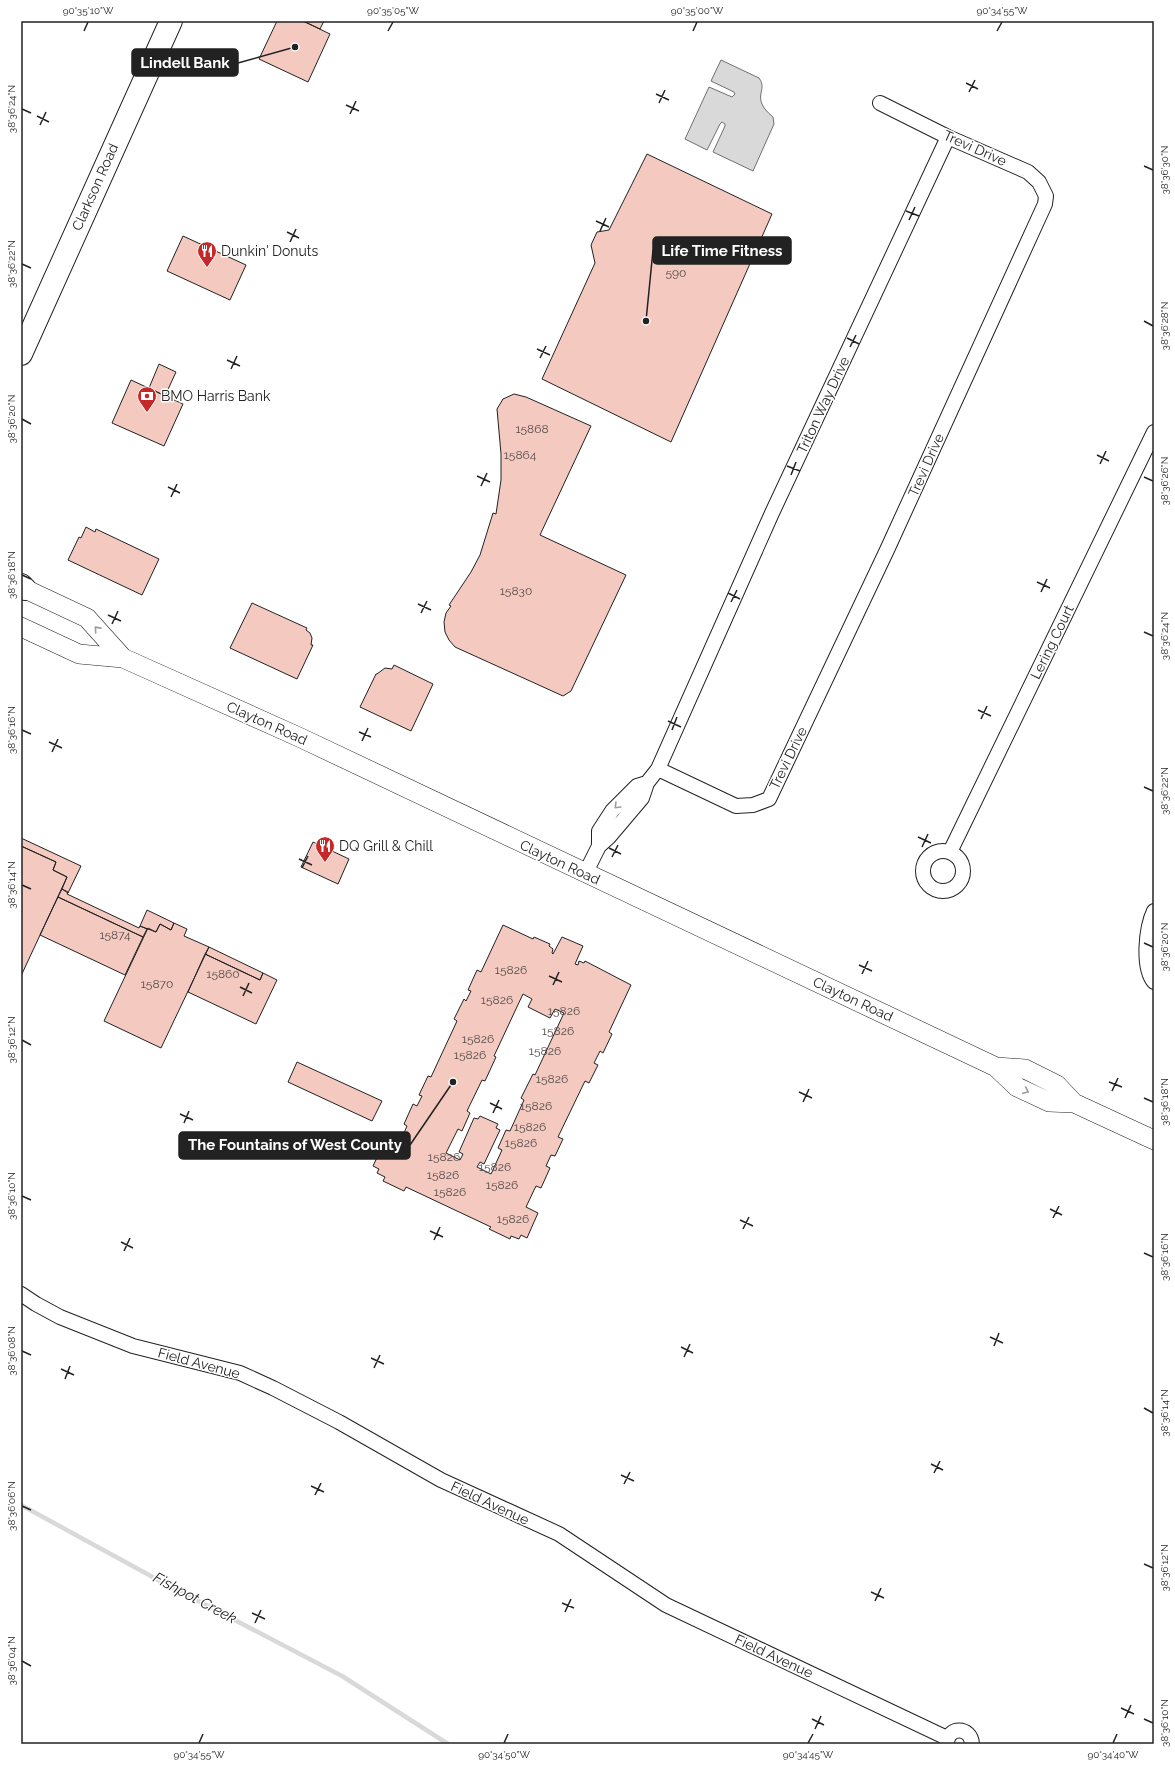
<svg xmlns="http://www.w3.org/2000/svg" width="1175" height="1765" viewBox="0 0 1175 1765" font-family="Raleway,sans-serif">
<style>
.water{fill:#d9d9d9;stroke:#6f6f6f}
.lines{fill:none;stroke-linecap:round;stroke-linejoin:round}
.stream{stroke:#d9d9d9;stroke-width:4.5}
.building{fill:#f3c9c0;stroke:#222;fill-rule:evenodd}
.street-casing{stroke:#222;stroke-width:16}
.secondary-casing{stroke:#222;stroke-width:20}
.primary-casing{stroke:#222;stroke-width:24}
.street{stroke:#fff;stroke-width:14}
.secondary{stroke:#fff;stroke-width:19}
.primary{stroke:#fff;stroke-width:22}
.oneway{stroke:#9c9c9c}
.ticks{fill:none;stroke:#222;stroke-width:1.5}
.labels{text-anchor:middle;stroke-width:3;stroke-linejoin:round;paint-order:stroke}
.number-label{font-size:12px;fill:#564c4a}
.street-label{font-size:14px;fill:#222;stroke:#fff}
.poi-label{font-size:14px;fill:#222;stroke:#fff;text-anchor:start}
.water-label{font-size:15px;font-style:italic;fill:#222;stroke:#fff}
.leader{fill:none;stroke:#222;stroke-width:1.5}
.callout-dot{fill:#222;stroke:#fff;stroke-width:1.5}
.callout{fill:#222;stroke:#222;stroke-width:1.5}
.callout-label{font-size:15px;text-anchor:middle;font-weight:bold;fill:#fff}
.neatline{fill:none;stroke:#222;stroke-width:1.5}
.ticks-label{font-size:10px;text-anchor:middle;fill:#222}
</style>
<rect width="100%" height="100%" fill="#fff"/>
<!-- water -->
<path class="water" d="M721,60L759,78C769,91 749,97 773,117L774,124L753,171L713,152L725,126V124L722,122L720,124L707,150L685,139L709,87L732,97L735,94L734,92L711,81Z"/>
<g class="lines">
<!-- stream -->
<path class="stream" d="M21,1505L160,1581L342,1676L448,1744"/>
</g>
<!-- building -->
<path class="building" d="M277,21H303L330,34L308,82L259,59Z
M303,21H324L320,29Z
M647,154L772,214L671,442L542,379L595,263L591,245L597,232L609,230Z
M183,236L246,265L230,300L167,271Z
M159,364L176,372L165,396L149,388Z
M131,380L183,404L164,446L112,423Z
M514,394L526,397L591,426L540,535L626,575L571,691L563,696L455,647L449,640L445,632L444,622L446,613L451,606L449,605L471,572L480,555L493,513L496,514L501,480V454L497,409L503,399Z
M86,527L95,532L96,529L159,559L142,595L68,560L79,537L81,538Z
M252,603L307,628L306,630L310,633L312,638L311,645H313L297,679L230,648Z
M394,665L433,684L411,731L360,707L376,674H377L385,668L392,669Z
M21,838L81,866L68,893L62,889L67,877L53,870L56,862L21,846Z
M313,842L349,859L338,884L301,867Z
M21,846L56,862L53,870L67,877L21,976Z
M62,889L68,892L67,894L139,928L140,926L147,929L143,937L58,897Z
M58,897L143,937L125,975L40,935Z
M147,910L174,923L171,930L160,924L156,932L140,926Z
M174,923L187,929L184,936L209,947L161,1048L104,1021L148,928L156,932L160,924L171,930Z
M503,925L533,939L534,937L550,944L549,946L553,949L552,953L553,954L562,937L583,946L575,964L578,965L579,961L584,963L585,961L631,985L609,1032L612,1034L603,1053L600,1051L594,1063L598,1065L589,1083L585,1081L558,1137L563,1139L555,1156L551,1155L546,1166L550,1168L541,1188L536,1186L526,1207L538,1213L527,1238L521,1235L519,1239L511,1236L510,1239L489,1229L491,1227L406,1187L404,1191L383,1181L385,1177L377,1173L379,1169L373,1166L385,1141L398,1147L407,1126L404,1124L413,1104L417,1106L422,1096L419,1095L428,1076L431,1077L457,1021L454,1019L464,999L466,1001L471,991L468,990L477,970L481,972ZM523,994L532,999L528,1007L550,1018L555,1009L564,1013L535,1075L533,1074L521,1098L524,1100L510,1131L506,1130L498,1148L502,1150L491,1174L477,1167L480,1162L484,1164L500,1130L496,1128L498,1124L480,1116L478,1119L474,1118L459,1152L463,1154L460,1160L446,1153L458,1129L462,1131L470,1113L467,1111L482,1080L485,1081L496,1057L494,1056Z
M209,947L263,973L260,980L205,954Z
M205,954L260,980L263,973L277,980L256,1024L188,992Z
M297,1062L382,1101L372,1121L288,1082Z"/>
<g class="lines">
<!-- street casing -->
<g class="street-casing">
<path id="street" d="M658,769L736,806L753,805L769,799L887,550L1045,204L1046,196L1039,182L1028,172L948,137L880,103
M599,846V831L612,811L637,786L647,783
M923 871a20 20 0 1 1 40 0a20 20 0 1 1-40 0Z
M950,852L1154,432
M585,874L599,846L609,837L642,798L647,783L658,769L772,513L948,137
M1154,911C1146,928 1142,967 1154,982
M21,1294L36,1304L60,1317L133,1346L240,1373L273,1388L339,1422L441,1480L559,1534L666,1605L947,1738
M947,1744C947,1726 971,1726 972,1744"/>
</g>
<!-- secondary casing -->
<g class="secondary-casing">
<path id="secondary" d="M21,587L87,618L123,658
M21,627L79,654L123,658L301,738L996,1067L1017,1087L1049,1102L1074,1103
M996,1067L1025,1069L1057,1085L1074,1103L1154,1140"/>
</g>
<!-- primary casing -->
<g class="primary-casing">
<path id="primary" d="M21,354L171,21
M21,585L25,589"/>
</g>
<!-- street -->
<use href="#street" class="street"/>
<!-- secondary -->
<use href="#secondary" class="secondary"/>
<!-- primary -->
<use href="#primary" class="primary"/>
</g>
<!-- one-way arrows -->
<defs><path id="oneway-chevron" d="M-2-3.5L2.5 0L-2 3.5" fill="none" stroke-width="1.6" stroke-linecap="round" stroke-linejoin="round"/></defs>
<g class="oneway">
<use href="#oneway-chevron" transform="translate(97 629) rotate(-132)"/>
<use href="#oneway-chevron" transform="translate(617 806) rotate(135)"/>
<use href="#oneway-chevron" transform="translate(1026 1091) rotate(25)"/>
</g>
<!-- ticks -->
<path class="ticks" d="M84,31L88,22M388,31L393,22M693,31L697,22M997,31L1002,22M966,83L978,89M969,92L975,80M656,94L669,100M659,103L665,90M346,105L359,111M22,109L31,113M350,114L356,101M37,116L49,122M40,125L46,112M1144,166L1153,170M906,211L919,216M909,220L915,207M596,221L609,227M600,231L606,218M287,232L299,238M290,242L296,229M22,264L31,268M1144,321L1153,326M847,338L859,344M850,347L856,335M537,349L550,355M540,358L546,346M227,360L240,366M231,369L237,356M22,419L31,424M1097,455L1109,461M1100,464L1106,451M787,466L800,471M791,475L796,462M477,476L490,482M1144,477L1153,481M481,486L487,473M168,487L180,493M171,497L177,484M22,575L31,579M1037,582L1050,588M1041,592L1047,579M728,593L740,599M731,602L737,590M418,604L431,610M421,613L427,601M108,615L121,621M112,624L118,611M1144,632L1153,636M978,710L991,716M981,719L987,706M668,721L681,727M22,730L31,734M672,730L677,717M359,732L371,737M362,741L368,728M49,742L62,748M52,752L58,739M1144,787L1153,791M918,837L931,843M922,847L928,834M609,848L621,854M612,857L618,845M299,859L312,865M302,868L308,856M22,885L31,889M1144,943L1153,947M859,965L872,971M862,974L868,961M549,976L562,982M553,985L559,972M240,987L252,993M243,996L249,983M22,1040L31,1045M1109,1082L1122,1087M1112,1091L1118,1078M799,1092L812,1098M1144,1098L1153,1102M803,1102L809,1089M490,1103L502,1109M493,1113L499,1100M180,1114L193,1120M184,1123L189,1111M22,1196L31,1200M1050,1209L1062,1215M1053,1218L1059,1206M740,1220L753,1226M743,1229L749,1217M430,1231L443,1237M434,1240L440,1227M121,1242L133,1248M124,1251L130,1238M1144,1253L1153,1257M990,1337L1003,1343M994,1346L999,1333M681,1347L693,1353M22,1351L31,1355M684,1357L690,1344M371,1358L384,1364M374,1368L380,1355M61,1369L74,1375M65,1379L70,1366M1144,1408L1153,1413M931,1464L943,1470M934,1473L940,1461M621,1475L634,1481M624,1484L630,1472M311,1486L324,1492M315,1495L321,1483M22,1506L31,1510M1144,1564L1153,1568M871,1592L884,1598M875,1601L881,1588M562,1603L574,1608M565,1612L571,1599M252,1613L265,1619M255,1623L261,1610M22,1661L31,1666M1121,1708L1134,1714M1125,1718L1131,1705M812,1719L824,1725M1144,1719L1153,1723M815,1729L821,1716M199,1743L203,1734M504,1743L508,1734M808,1743L813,1734M1113,1743L1117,1734"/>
<!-- icons -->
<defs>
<g id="restaurant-pin" transform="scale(1)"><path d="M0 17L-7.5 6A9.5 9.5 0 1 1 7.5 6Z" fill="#c62828" stroke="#fff"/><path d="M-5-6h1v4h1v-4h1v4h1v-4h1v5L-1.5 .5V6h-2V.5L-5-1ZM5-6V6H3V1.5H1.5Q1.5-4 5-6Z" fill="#fff"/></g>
<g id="bank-pin" transform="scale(1)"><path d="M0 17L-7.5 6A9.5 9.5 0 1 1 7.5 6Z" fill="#c62828" stroke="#fff"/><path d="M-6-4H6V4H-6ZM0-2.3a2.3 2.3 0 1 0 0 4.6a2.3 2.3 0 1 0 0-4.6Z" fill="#fff"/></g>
</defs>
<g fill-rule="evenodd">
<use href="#restaurant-pin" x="207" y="251"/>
<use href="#bank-pin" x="147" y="396"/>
<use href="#restaurant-pin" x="325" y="846"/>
</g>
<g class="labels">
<!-- number labels -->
<g class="number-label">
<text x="676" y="277">590</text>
<text x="532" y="433">15868</text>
<text x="520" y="459">15864</text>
<text x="516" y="595">15830</text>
<text x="115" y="939">15874</text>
<text x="511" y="974">15826</text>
<text x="223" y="978">15860</text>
<text x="157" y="988">15870</text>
<text x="497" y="1004">15826</text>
<text x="564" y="1015">15826</text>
<text x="558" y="1035">15826</text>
<text x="478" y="1043">15826</text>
<text x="545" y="1055">15826</text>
<text x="470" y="1059">15826</text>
<text x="552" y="1083">15826</text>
<text x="536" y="1110">15826</text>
<text x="530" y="1131">15826</text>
<text x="521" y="1147">15826</text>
<text x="444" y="1161">15826</text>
<text x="495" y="1171">15826</text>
<text x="443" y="1179">15826</text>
<text x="502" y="1189">15826</text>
<text x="450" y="1196">15826</text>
<text x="513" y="1223">15826</text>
</g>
<!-- street labels -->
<g class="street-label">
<text transform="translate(975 148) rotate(24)" y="5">Trevi Drive</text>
<text transform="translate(95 187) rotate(-66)" y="5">Clarkson Road</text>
<text transform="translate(823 405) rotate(-65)" y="5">Triton Way Drive</text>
<text transform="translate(926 465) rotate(-66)" y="5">Trevi Drive</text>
<text transform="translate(1052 642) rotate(-64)" y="5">Lering Court</text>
<text transform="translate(267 723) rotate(24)" y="5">Clayton Road</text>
<text transform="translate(788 758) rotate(-64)" y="5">Trevi Drive</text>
<text transform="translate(560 862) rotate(25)" y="5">Clayton Road</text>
<text transform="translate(853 999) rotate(25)" y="5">Clayton Road</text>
<text transform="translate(199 1363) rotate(15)" y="5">Field Avenue</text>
<text transform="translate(490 1503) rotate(25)" y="5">Field Avenue</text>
<text transform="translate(774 1656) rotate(25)" y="5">Field Avenue</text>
</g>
<!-- poi labels -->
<g class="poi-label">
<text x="221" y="256">Dunkin' Donuts</text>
<text x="161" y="401">BMO Harris Bank</text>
<text x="339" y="851">DQ Grill &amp; Chill</text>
</g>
<!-- water labels -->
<g class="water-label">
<text transform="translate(195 1598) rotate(28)" y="5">Fishpot Creek</text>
</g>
</g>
<!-- callouts -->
<path class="leader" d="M295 47L238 63M646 321L653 250M453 1082L410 1145"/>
<g class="callout-dot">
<circle cx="295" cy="47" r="4"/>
<circle cx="646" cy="321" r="4"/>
<circle cx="453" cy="1082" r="4"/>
</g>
<g class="callout">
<rect x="132" y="49" width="106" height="27" rx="4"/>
<rect x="653" y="237" width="138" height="27" rx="4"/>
<rect x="179" y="1132" width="231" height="27" rx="4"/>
</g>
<g class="callout-label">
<text x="185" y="68">Lindell Bank</text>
<text x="722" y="256">Life Time Fitness</text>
<text x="295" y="1150">The Fountains of West County</text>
</g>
<!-- border -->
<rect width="1175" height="1765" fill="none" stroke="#ffffff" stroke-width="44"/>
<rect x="22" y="22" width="1131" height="1721" class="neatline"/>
<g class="ticks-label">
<text x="88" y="14">90°35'10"W</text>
<text x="393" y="14">90°35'05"W</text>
<text x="697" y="14">90°35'00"W</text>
<text x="1002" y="14">90°34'55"W</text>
<text transform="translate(11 109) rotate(-90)" y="4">38°36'24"N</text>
<text transform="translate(1164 170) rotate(-90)" y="4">38°36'30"N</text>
<text transform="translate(11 264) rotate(-90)" y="4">38°36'22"N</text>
<text transform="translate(1164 326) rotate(-90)" y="4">38°36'28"N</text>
<text transform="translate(11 419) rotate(-90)" y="4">38°36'20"N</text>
<text transform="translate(1164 481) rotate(-90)" y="4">38°36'26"N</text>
<text transform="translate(11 575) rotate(-90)" y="4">38°36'18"N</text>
<text transform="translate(1164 636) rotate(-90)" y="4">38°36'24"N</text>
<text transform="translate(11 730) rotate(-90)" y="4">38°36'16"N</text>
<text transform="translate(1164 791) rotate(-90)" y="4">38°36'22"N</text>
<text transform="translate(11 885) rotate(-90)" y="4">38°36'14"N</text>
<text transform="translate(1164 947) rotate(-90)" y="4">38°36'20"N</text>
<text transform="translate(11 1040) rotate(-90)" y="4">38°36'12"N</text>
<text transform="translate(1164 1102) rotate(-90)" y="4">38°36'18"N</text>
<text transform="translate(11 1196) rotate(-90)" y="4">38°36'10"N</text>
<text transform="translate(1164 1257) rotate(-90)" y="4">38°36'16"N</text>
<text transform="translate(11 1351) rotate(-90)" y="4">38°36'08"N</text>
<text transform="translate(1164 1413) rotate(-90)" y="4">38°36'14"N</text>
<text transform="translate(11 1506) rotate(-90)" y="4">38°36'06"N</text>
<text transform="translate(1164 1568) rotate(-90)" y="4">38°36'12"N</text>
<text transform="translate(11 1661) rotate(-90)" y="4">38°36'04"N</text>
<text transform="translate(1164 1723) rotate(-90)" y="4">38°36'10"N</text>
<text x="199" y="1758">90°34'55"W</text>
<text x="504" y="1758">90°34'50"W</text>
<text x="808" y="1758">90°34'45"W</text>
<text x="1113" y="1758">90°34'40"W</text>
</g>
</svg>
